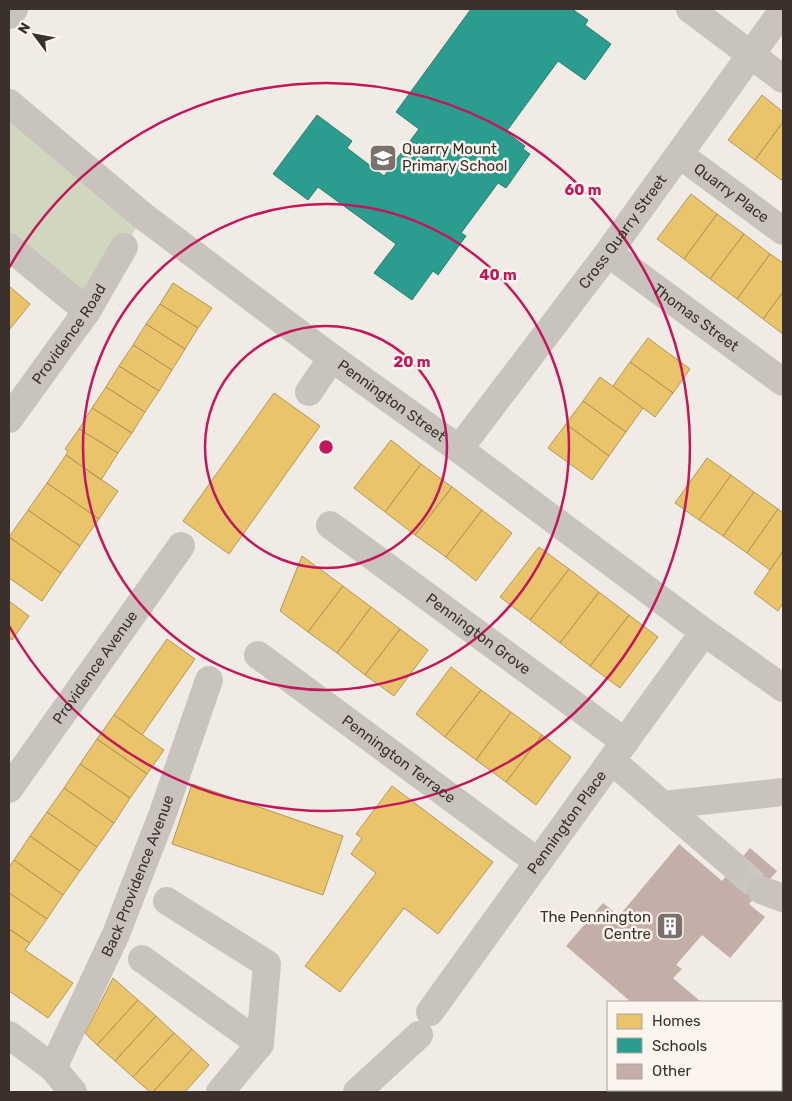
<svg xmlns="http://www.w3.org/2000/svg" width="792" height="1101" viewBox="0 0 792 1101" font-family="Rubik,sans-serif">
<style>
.green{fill:#d1d6bf}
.homes{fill:#e9c46a;stroke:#b59857}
.schools{fill:#2a9d8f;stroke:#2f7c71}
.building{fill:#c3afa7}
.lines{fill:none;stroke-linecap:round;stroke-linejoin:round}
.minor-tunnel{stroke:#ccc6c0;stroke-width:28;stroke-dasharray:28 14;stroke-linecap:butt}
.minor{stroke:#c9c3be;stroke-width:28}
.ring{fill:none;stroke:#c2185b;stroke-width:2.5}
.labels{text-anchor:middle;stroke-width:5;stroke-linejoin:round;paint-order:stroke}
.poi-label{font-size:15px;fill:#3b302b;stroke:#fbf5ee;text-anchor:start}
.street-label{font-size:15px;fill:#3b302b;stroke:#fbf5ee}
.centre{fill:#c2185b;stroke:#fbf5ee;stroke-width:2.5}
.ring-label{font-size:15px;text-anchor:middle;font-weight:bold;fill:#c2185b;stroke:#fbf5ee;stroke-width:5;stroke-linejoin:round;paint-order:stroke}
</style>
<rect width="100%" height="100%" fill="#f0ebe5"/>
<!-- green -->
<path class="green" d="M9,104L143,216L87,311L9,247Z"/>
<!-- homes -->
<path class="homes" d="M762,95L783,112V122L755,160L728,140Z
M783,122V178L781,180L755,160Z
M691,194L717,214L684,259L657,239Z
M717,214L744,234L710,279L684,259Z
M744,234L770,254L737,299L710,279Z
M770,254L783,263V292L763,319L737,299Z
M173,283L212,308L198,328L160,304Z
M9,286L30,304L9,330Z
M783,292V334L763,319Z
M160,304L198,328L185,349L146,324Z
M146,324L185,349L172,370L133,345Z
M648,338L690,369L673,393L630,362Z
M133,345L172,370L159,391L119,366Z
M630,362L673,393L655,417L613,386Z
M119,366L159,391L145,412L106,387Z
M600,377L643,408L626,432L583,401Z
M106,387L145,412L132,433L92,408Z
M274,393L320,426L229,554L183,521Z
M583,401L626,432L609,456L566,424Z
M92,408L132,433L118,453L79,429Z
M566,424L609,456L592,480L548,448Z
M79,429L118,453L101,480L66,455L68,451L65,449Z
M391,440L421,464L385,512L354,488Z
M66,455L118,491L99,519L47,483Z
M707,458L731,475L699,520L675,503Z
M421,464L452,487L415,535L385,512Z
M731,475L754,492L723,536L699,520Z
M47,483L99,519L80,546L28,510Z
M452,487L482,510L446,557L415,535Z
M754,492L778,509L747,553L723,536Z
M778,509L783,513V551L770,570L747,553Z
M28,510L80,546L61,573L9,537Z
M482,510L512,533L476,581L446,557Z
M9,537L61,573L42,601L9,578Z
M539,547L569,569L530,620L500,597Z
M783,551V603L778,611L754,593Z
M302,556L343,586L308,632L280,611Z
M569,569L599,592L560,643L530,620Z
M343,586L371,607L337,653L308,632Z
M599,592L629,615L590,666L560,643Z
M9,601L29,616L12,640L9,638Z
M371,607L400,629L365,675L337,653Z
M629,615L658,637L620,688L590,666Z
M400,629L428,650L394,696L365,675Z
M167,639L195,659L142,735L114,715Z
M451,667L481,690L445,737L416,714Z
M481,690L511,712L476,760L445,737Z
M511,712L542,735L506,782L476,760Z
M114,715L164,750L147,774L97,739Z
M542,735L571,757L536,805L506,782Z
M97,739L147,774L130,798L80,764Z
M80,764L130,798L114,823L64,788Z
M192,784L343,836L323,895L172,844Z
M392,786L493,862L438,934L404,908L340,992L305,966L376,873L351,854L362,838L356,834Z
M64,788L114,823L97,847L47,812Z
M47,812L97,847L80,871L30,836Z
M30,836L80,871L63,895L14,860Z
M14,860L63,895L47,919L9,893V867Z
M9,893L47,919L30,943L9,929Z
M9,929L30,943L25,950L73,983L48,1018L9,991Z
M113,978L138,1000L97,1045L85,1033Z
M138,1000L156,1016L115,1061L97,1045Z
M156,1016L174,1033L133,1077L115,1061Z
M174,1033L192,1049L153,1092H150L133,1077Z
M192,1049L209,1065L185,1092H153Z"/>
<!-- schools -->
<path class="schools" d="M471,9H572L588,20L585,25L611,44L585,80L558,61L506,132L525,146L523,149L530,154L506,188L498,183L461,233L466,236L438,275L433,271L412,300L374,273L396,244L318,187L308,200L273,174L317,115L352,141L347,148L384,176L419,129L396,112Z"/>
<!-- building -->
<path class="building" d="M679,844L722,881L750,848L777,871L749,904L765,917L730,958L702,935L676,965L682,969L673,978L701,1002H631L566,946L603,903L619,916Z"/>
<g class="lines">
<!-- minor-tunnel -->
<path class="minor-tunnel" d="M734,866L761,890"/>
<!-- minor -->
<g class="minor">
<path d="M690,9L783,79"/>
<path d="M9,15L14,9"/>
<path id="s1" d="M9,103L143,216L332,358L459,449L704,632L783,688"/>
<path id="s2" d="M680,155L783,231"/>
<path d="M9,247L87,311"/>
<path id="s3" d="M608,253L783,382"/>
<path d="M309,392L332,358"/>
<path id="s4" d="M9,419L87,311L124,247"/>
<path id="s5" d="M459,449L608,253L783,10"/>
<path id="s6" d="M330,525L625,742"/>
<path id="s7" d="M258,655L538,862"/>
<path d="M612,761L734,866"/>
<path id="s8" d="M9,789L181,546"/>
<path d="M663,805L783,792"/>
<path d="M761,890L783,898"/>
<path d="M167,901L267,964L260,1044L220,1092"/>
<path d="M142,959L260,1044"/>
<path id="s9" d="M430,1012L704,632"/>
<path d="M781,1027L783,1025"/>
<path d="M9,1035L53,1068L73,1092"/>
<path id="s10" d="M53,1068L116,934L163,813L209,680"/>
<path d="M357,1092L419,1035"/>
<path d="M724,1092L726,1090"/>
</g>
</g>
<!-- distance rings -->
<g class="ring">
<circle cx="326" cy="447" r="121"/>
<circle cx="326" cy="447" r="243"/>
<path d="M9 268A364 364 0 1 1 9 626"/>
</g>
<!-- icons -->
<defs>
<g id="school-square" transform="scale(1.4375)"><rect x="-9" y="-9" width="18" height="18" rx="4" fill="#7a716c" stroke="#fbf5ee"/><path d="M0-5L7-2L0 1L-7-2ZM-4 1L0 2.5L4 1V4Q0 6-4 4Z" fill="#fff"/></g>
<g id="building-square" transform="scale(1.4375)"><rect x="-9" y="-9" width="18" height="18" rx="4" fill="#7a716c" stroke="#fbf5ee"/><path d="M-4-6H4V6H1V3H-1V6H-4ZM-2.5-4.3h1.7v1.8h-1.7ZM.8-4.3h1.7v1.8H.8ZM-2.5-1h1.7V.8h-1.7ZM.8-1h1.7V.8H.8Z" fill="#fff"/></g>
</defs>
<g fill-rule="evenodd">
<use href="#school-square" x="383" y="158"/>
<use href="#building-square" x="670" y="926"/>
</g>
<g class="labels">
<!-- poi labels -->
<g class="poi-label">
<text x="402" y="154">Quarry Mount<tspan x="402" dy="17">Primary School</tspan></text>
<text x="651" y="922" text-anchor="end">The Pennington<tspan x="651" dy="17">Centre</tspan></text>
</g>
<!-- street labels -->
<g class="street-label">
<text dy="5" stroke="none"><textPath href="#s2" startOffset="64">Quarry Place</textPath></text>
<text dy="5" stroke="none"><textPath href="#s5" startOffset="272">Cross Quarry Street</textPath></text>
<text dy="5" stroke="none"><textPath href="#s3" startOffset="109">Thomas Street</textPath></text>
<text dy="5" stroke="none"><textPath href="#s4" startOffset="104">Providence Road</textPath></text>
<text dy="5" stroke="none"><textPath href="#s1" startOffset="485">Pennington Street</textPath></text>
<text dy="5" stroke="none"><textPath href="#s6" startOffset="184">Pennington Grove</textPath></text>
<text dy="5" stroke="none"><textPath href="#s8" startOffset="149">Providence Avenue</textPath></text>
<text dy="5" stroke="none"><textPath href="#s7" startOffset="175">Pennington Terrace</textPath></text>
<text dy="5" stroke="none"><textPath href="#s9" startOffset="234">Pennington Place</textPath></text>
<text dy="5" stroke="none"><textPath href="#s10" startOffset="210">Back Providence Avenue</textPath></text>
</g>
</g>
<circle cx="326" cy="447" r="8" class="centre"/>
<g class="ring-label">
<text x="583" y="195">60 m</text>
<text x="498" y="280">40 m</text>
<text x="412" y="367">20 m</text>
</g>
<!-- border -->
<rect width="792" height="1101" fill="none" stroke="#3b302b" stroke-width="20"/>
<!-- legend -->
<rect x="607" y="1001" width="175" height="90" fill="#fbf5ee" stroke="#aea6a0"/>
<rect x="617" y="1014" width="25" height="15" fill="#e9c46a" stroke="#aea6a0"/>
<text x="652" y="1026" font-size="15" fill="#3b302b">Homes</text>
<rect x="617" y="1038" width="25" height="15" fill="#2a9d8f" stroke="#aea6a0"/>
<text x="652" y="1051" font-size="15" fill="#3b302b">Schools</text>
<rect x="617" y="1064" width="25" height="15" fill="#c3afa7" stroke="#aea6a0"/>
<text x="652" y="1076" font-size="15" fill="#3b302b">Other</text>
<!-- north arrow -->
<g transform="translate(35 35) rotate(302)" stroke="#fbf5ee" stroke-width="4" paint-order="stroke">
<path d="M0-4L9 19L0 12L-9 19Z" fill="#3b302b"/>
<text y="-8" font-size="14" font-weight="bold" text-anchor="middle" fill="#3b302b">N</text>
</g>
</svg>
